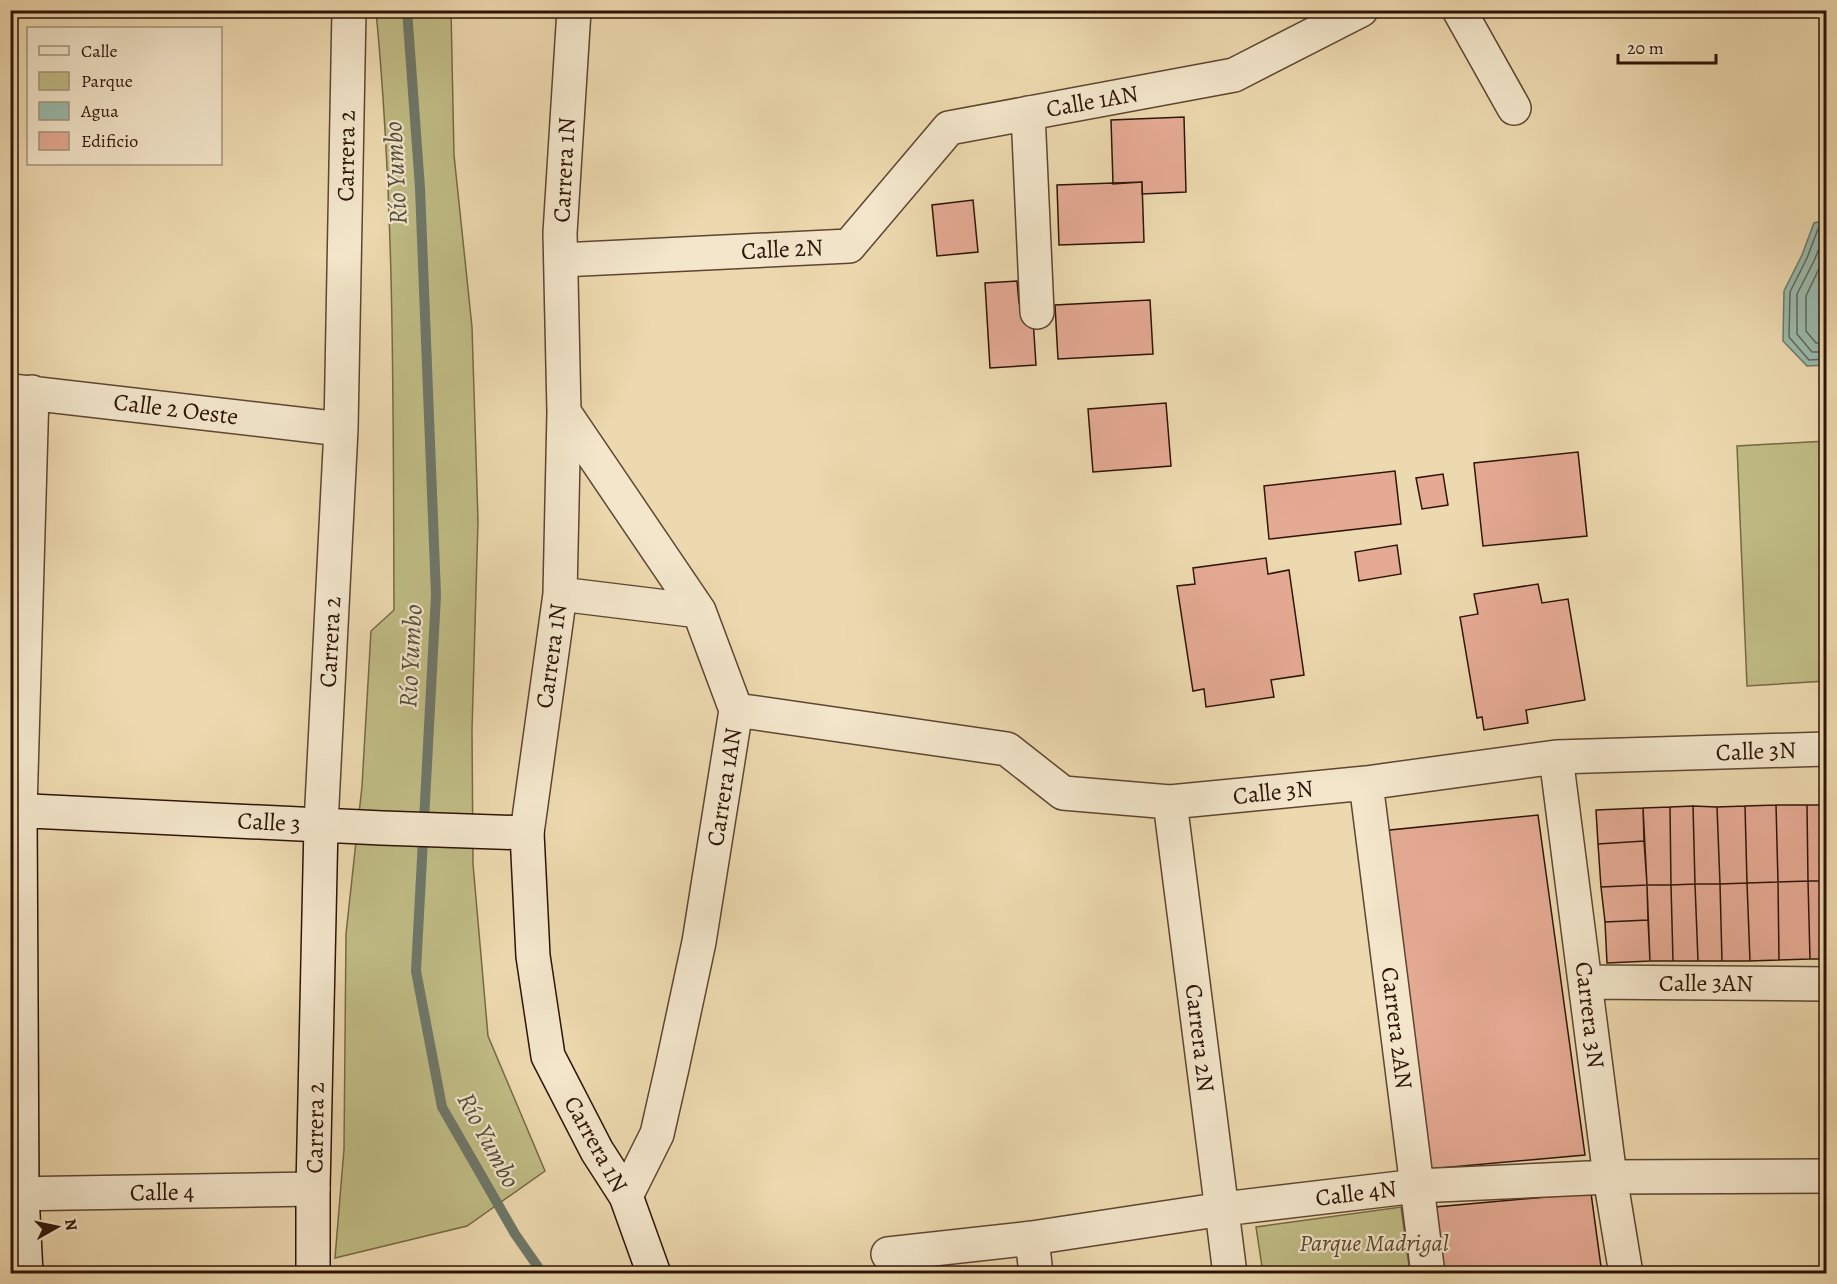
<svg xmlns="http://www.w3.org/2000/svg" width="1837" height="1284" viewBox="0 0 1837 1284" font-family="Alegreya,serif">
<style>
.green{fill:#c0bc85;stroke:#776846;stroke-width:1.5}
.water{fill:#99baac;stroke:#6e786a;stroke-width:1.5}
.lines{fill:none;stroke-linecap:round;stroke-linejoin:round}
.shore{stroke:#64675a;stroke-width:1.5}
.stream{stroke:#6e786a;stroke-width:10}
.building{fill:#e5aa94;stroke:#2e1407;stroke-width:1.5}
.street-casing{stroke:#5e4531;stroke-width:36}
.secondary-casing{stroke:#2e1407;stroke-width:36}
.street{stroke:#f3e6cb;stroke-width:33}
.secondary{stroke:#f3e6cb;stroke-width:33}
.labels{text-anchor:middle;stroke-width:4.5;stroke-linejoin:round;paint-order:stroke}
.street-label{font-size:24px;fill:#2e1407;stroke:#f3e6cb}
.park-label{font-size:24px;font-style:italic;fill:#5a462d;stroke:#f3e6cb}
.water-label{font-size:26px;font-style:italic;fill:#534e41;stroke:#f3e6cb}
</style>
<rect width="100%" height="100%" fill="#edd9af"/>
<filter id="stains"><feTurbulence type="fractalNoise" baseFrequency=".00333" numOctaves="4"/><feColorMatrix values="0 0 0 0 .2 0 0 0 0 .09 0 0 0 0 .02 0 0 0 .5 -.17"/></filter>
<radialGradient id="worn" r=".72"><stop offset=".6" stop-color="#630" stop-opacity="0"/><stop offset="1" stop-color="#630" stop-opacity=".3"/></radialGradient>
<!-- green -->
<path class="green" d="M376,11H451L454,155L472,327L478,521L472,730L473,864L488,1036L545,1171L467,1226L335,1258L344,1149L346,934L362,786L371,631L394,610C393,410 395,210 376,11Z
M1826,441V681L1747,686L1737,446Z
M1401,1207L1410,1273H1263L1256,1227Z"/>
<!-- water -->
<path class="water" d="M1826,220V365L1807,366L1783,341L1784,291L1802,255L1814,223Z"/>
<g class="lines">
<!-- shore -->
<path class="shore" d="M1826,226L1818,229L1807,258L1790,292L1789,337L1809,360L1826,359
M1826,234L1824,236L1814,261L1797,294V334L1812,352H1826
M1826,254L1806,296V331L1816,343L1826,342"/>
<!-- stream -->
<path class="stream" d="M407,10L420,188L436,595L416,971L442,1107L515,1234L543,1274"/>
</g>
<!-- building -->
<path class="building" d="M1184,117L1186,192L1142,194V182L1113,184L1111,120Z
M1142,182L1144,242L1059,245L1057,185Z
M973,200L978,252L937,256L932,205Z
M1017,281L1019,303L1026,302L1033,319L1036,365L990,368L985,283Z
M1150,300L1153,354L1058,359L1055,305Z
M1166,403L1171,466L1093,472L1088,409Z
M1578,452L1587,536L1483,546L1474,463Z
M1395,471L1401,524L1269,539L1264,486Z
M1443,474L1448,505L1422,509L1416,478Z
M1397,545L1401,574L1359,581L1355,552Z
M1266,558L1268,574L1289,570L1304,675L1271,680L1274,697L1206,707L1204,689L1193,691L1177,586L1195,584L1193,568Z
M1538,584L1542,603L1568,599L1585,700L1526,710L1528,723L1484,730L1482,717L1477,718L1460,617L1478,614L1474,594Z
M1776,805H1807L1808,881L1778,882Z
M1776,805L1778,882L1747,883L1745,806Z
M1807,805H1826V881H1808Z
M1693,806L1695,884L1671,885L1670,807Z
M1693,806L1717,807L1720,884H1695Z
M1745,806L1747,883L1720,884L1717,807Z
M1670,807L1671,885H1647L1643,808Z
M1643,808L1644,841L1598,844L1596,810Z
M1538,815L1585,1155L1429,1169L1380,831Z
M1644,841L1647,885L1601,887L1598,844Z
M1808,881H1826V959H1810Z
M1808,881L1810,959L1779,960L1778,882Z
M1778,882L1779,960L1750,961L1747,883Z
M1747,883L1750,961H1722L1720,884Z
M1695,884H1720L1722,961H1698Z
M1695,884L1698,961H1673L1671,885Z
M1647,885L1648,920L1605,922L1601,887Z
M1647,885H1671L1673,961H1650Z
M1648,920L1650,961L1607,963L1605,922Z
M1591,1193L1602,1274H1444L1435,1207Z"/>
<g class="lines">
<!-- street casing -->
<g class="street-casing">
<path id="street" d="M1459,10L1514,108
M1028,113L1037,312
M561,260L849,246L949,128L1234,75L1361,10
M12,391L341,429
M564,412L699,611L736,710L699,942L672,1068L657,1134L626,1196
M560,594L699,611
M736,710L1007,749L1063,793L1170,802L1366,783L1556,757L1826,749
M1556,757L1610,1177L1626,1274
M1366,783L1428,1274
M1170,802L1230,1274
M20,810L32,392
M321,824L341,429L349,10
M527,833L560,594L564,412L560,233L574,10
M1585,982L1826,984
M10,1194L313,1189
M1032,1238L1036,1274
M888,1254L1032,1238L1223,1209L1417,1186L1610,1177L1826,1176"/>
</g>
<!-- secondary casing -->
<g class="secondary-casing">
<path id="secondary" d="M10,810L382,828L527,833L533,956L548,1056L597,1151L626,1196L654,1274
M20,810L22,1194L26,1274
M313,1274V1189L321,824"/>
</g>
<!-- street -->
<use href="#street" class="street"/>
<!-- secondary -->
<use href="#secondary" class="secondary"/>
</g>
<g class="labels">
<!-- street labels -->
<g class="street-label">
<text transform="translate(1092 101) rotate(-10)" y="8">Calle 1AN</text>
<text transform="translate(346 156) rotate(-89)" y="8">Carrera 2</text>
<text transform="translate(564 170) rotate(-87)" y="8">Carrera 1N</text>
<text transform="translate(782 249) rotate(-3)" y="8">Calle 2N</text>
<text transform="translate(176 409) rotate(7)" y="8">Calle 2 Oeste</text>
<text transform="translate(330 642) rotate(-87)" y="8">Carrera 2</text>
<text transform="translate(551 656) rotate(-82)" y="8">Carrera 1N</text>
<text transform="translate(1756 751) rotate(-2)" y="8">Calle 3N</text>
<text transform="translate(724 787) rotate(-81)" y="8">Carrera 1AN</text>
<text transform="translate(1273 792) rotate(-6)" y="8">Calle 3N</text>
<text transform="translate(269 822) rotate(3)" y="8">Calle 3</text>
<text x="1706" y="991">Calle 3AN</text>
<text transform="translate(1590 1015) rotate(83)" y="8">Carrera 3N</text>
<text transform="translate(1397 1028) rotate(83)" y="8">Carrera 2AN</text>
<text transform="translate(1200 1038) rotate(83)" y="8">Carrera 2N</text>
<text transform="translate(315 1128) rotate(-89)" y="8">Carrera 2</text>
<text transform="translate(596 1144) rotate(61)" y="8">Carrera 1N</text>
<text transform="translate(162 1192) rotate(-1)" y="8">Calle 4</text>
<text transform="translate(1356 1193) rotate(-7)" y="8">Calle 4N</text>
</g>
<!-- park labels -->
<g class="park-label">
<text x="1374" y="1251">Parque Madrigal</text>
</g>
<!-- water labels -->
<g class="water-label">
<text transform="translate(395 173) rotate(-93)" y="9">Río Yumbo</text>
<text transform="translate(410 656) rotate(-87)" y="9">Río Yumbo</text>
<text transform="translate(489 1140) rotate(62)" y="9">Río Yumbo</text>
</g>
</g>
<!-- margin -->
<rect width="1837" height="1284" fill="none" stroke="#edd9af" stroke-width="36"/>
<rect x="12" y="12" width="1813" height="1260" fill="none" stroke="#2e1407" stroke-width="3"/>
<rect x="18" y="18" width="1801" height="1248" fill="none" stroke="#2e1407" stroke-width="1.5"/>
<!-- legend -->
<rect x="27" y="27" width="195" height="138" fill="#f3e6cb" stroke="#a4927d" stroke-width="1.5"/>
<rect x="39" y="46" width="30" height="9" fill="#f3e6cb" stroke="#a4927d" stroke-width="1.5"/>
<text x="81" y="57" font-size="18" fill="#2e1407">Calle</text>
<rect x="39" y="72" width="30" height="18" fill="#c0bc85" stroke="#a4927d" stroke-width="1.5"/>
<text x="81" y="87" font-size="18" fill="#2e1407">Parque</text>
<rect x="39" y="102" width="30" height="18" fill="#99baac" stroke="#a4927d" stroke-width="1.5"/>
<text x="81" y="117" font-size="18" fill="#2e1407">Agua</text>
<rect x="39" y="132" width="30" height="18" fill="#e5aa94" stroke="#a4927d" stroke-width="1.5"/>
<text x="81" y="147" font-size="18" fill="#2e1407">Edificio</text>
<!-- north arrow -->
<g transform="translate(57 1227) rotate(81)" stroke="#f3e6cb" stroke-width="4.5" paint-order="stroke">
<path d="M0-4.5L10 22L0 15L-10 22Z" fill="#2e1407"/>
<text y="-9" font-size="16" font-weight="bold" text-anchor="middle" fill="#2e1407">N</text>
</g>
<!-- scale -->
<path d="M1618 54v9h98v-9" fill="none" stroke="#2e1407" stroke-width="3"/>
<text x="1627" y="54" font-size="18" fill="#2e1407" stroke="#f3e6cb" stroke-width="4.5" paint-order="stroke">20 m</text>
<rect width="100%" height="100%" filter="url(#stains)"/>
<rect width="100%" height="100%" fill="url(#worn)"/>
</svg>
